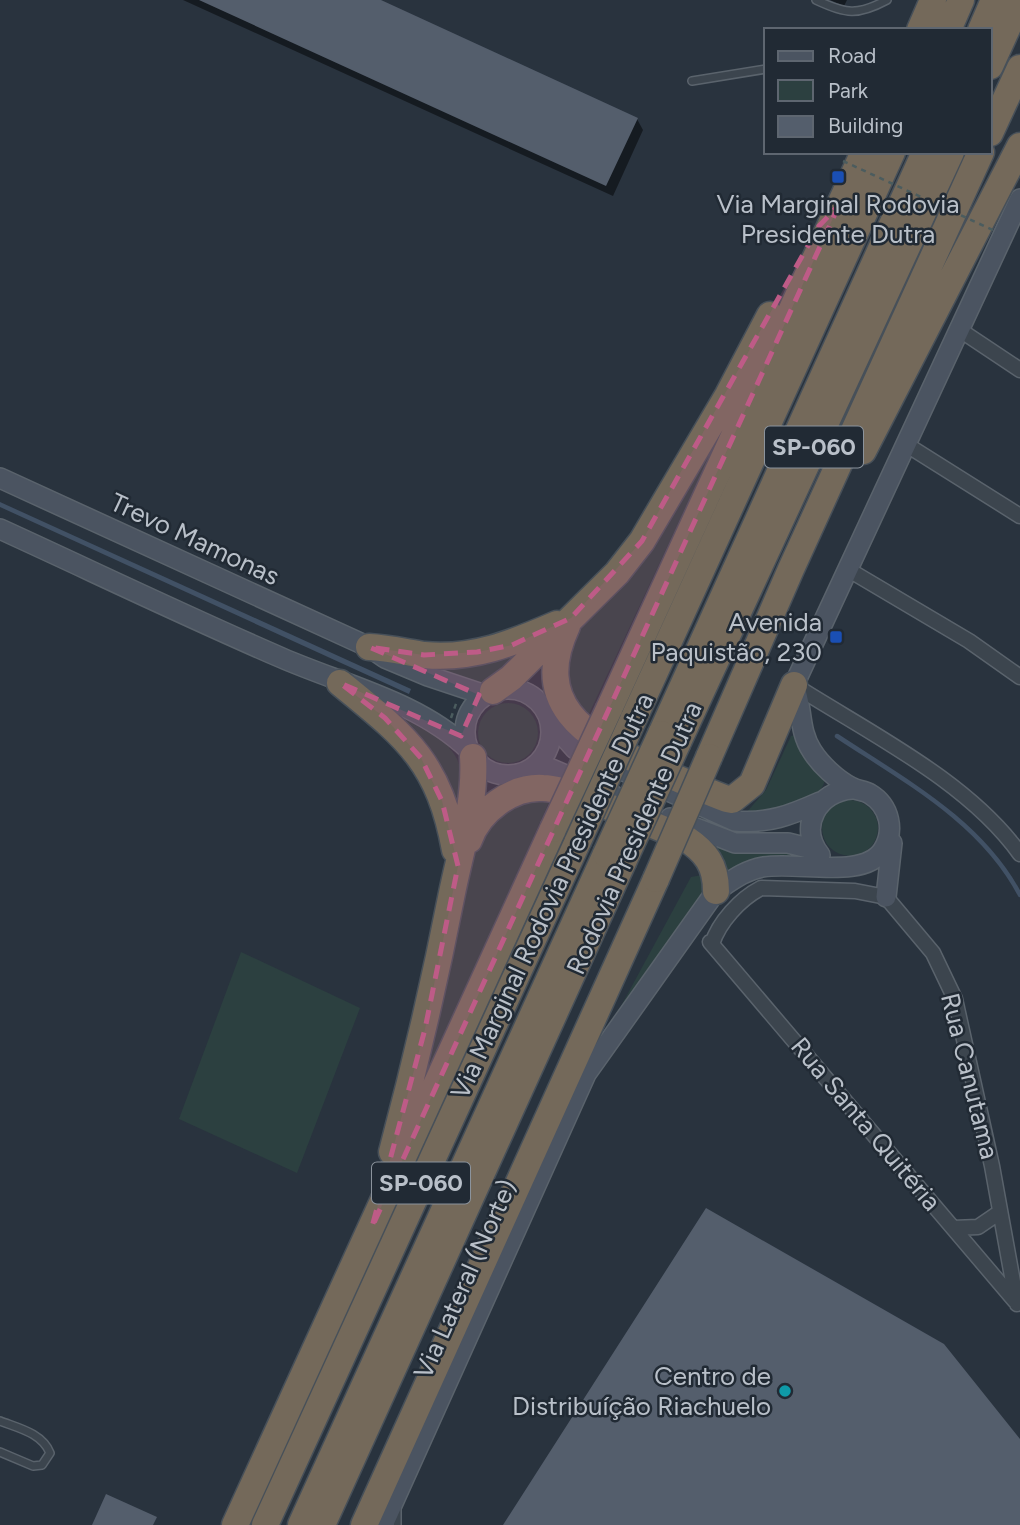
<svg xmlns="http://www.w3.org/2000/svg" width="1020" height="1525" viewBox="0 0 1020 1525" font-family="Figtree,sans-serif">
<style>
.green{fill:#2c4040}
.water{fill:#415165}
.shadow{fill:#0007}
.lines{fill:none;stroke-linecap:round;stroke-linejoin:round}
.stream{stroke:#415165;stroke-width:4.5}
.building{fill:#545e6c}
.lane-casing{stroke:#5a636c;stroke-width:10}
.street-casing{stroke:#5a636c;stroke-width:17}
.secondary-casing{stroke:#5a636c;stroke-width:22}
.highway-casing{stroke:#475059;stroke-width:29}
.path{stroke:#4b5c5e;stroke-width:2.5;stroke-dasharray:5 5;stroke-linecap:butt}
.lane{stroke:#3c454e;stroke-width:7}
.street{stroke:#3c454e;stroke-width:14}
.secondary{stroke:#4b5461;stroke-width:19}
.highway{stroke:#74695a;stroke-width:26}
.highway-bridge-casing{stroke:#475059;stroke-width:29;stroke-linecap:butt}
.path-bridge{stroke:#4b5c5e;stroke-width:2.5;stroke-dasharray:5 5;stroke-linecap:butt}
.highway-bridge{stroke:#74695a;stroke-width:26}
.marked{fill:#be5b87;fill-opacity:0.2;stroke:#be5b87;stroke-width:5;stroke-dasharray:14 9;stroke-linejoin:round}
.transit-dot{fill:#1a4fb4;stroke:#212a34;stroke-width:2.5}
.culture-dot{fill:#0f9aa8;stroke:#212a34;stroke-width:2.5}
.labels{text-anchor:middle;stroke-width:5;stroke-linejoin:round;paint-order:stroke}
.shield{fill:#212a34;stroke:#8b939c;stroke-width:2}
.shield-label{font-size:24px;font-weight:bold;fill:#b9c0c9}
.poi-label{font-size:26px;fill:#b9c0c9;stroke:#212a34;text-anchor:end}
.street-label{font-size:26px;fill:#b9c0c9;stroke:#212a34}
</style>
<rect width="100%" height="100%" fill="#29333e"/>
<!-- green -->
<path class="green" d="M743,385L588,716C564,688 567,667 572,633Z
M522,647L493,677L477,685L423,667Z
M478 733a30 30 0 1 1 60 0a30 30 0 1 1-60 0Z
M395,714L451,744L449,748C466,764 460,786 459,809Z
M796,735L825,778C824,805 765,812 745,814L766,790L791,736Z
M537,799L550,800L421,1088L473,848L491,818Z
M822 828a28 28 0 1 1 56 0a28 28 0 1 1-56 0Z
M710,845L745,853H794L802,857L726,874Z
M708,874L707,888L607,1032L691,877Z
M241,952L360,1008L297,1173L179,1119Z"/>
<!-- water -->
<path class="water" d="M0,502L411,689L409,694L0,507Z"/>
<!-- shadow -->
<path class="shadow" d="M183,0H377L637,119L643,130L613,196Z
M830,0H847L844,6Z"/>
<g class="lines">
<!-- stream -->
<path class="stream" d="M837,736C905,781 981,821 1020,895"/>
</g>
<!-- building -->
<path class="building" d="M199,0H381L638,118L606,186Z
M706,1208L944,1344L1020,1439V1525H503Z
M106,1494L157,1517L153,1525H92Z"/>
<g class="lines">
<!-- lane casing -->
<g class="lane-casing">
<path id="lane" d="M816,0C846,14 857,16 887,0
M692,81L766,69
M0,1421C18,1428 42,1433 50,1453L42,1465L33,1466L0,1452
M397,1525V1505"/>
</g>
<!-- street casing -->
<g class="street-casing">
<path id="street" d="M960,330L1020,370
M907,445L1020,516
M849,570L969,641L1020,677
M794,685C869,733 968,781 1020,854
M710,942L1015,1301
M712,944C719,922 740,899 761,888L855,891L886,897L933,953L955,999L992,1166L1017,1304
M953,1228L978,1227L1000,1212"/>
</g>
<!-- secondary casing -->
<g class="secondary-casing">
<path id="secondary" d="M0,478L369,647L385,658L428,676L485,695
M0,529C94,572 187,617 282,658C344,685 419,702 468,749
M465 732a43 43 0 1 1 86 0a43 43 0 1 1-86 0Z
M551,722L575,749L735,821C768,824 791,815 820,802
M529,770L549,768L613,795
M670,818L735,843H788L816,850
M820,855C797,826 819,791 852,789
M886,897L892,843
M383,1525L586,1074L716,891C731,881 745,870 763,867C798,861 864,880 883,850C895,831 890,806 870,794C864,790 857,791 851,787C837,780 820,764 812,751C798,730 803,707 794,685L1020,199"/>
</g>
<!-- highway casing -->
<g class="highway-casing">
<path id="highway" d="M920,30L933,0
M948,30L961,0
M981,30L994,0
M990,66L1020,0
M990,133L1020,68
M863,451L1020,146
M567,626C531,703 584,737 647,765C674,777 700,789 727,799L732,800L752,784L794,685
M369,647C388,648 405,652 424,655C472,660 513,643 557,624
M340,683C406,737 439,761 455,850
M493,691L511,678L617,573L642,541L728,395L770,315
M609,709L864,152
M633,720L892,152
M661,734L925,152
M678,742L951,152
M709,757L791,569L981,152
M469,840C479,811 512,786 543,788C575,789 652,826 685,838C706,852 716,865 716,891
M392,1152C415,1066 435,980 452,893C461,849 476,802 473,757
M235,1525L553,829
M265,1525L578,841
M301,1525L606,854
M322,1525L623,862
M364,1525L656,879"/>
</g>
<!-- path -->
<path class="path" d="M451,718L457,701"/>
<!-- lane -->
<use href="#lane" class="lane"/>
<!-- street -->
<use href="#street" class="street"/>
<!-- secondary -->
<use href="#secondary" class="secondary"/>
<!-- highway -->
<use href="#highway" class="highway"/>
<!-- highway-bridge casing -->
<g class="highway-bridge-casing">
<path id="highway-bridge" d="M553,829L609,709
M578,841L633,720
M606,854L661,734
M623,862L678,742
M656,879L709,757"/>
</g>
<!-- path-bridge -->
<path class="path-bridge" d="M843,161L995,231"/>
<!-- highway-bridge -->
<use href="#highway-bridge" class="highway-bridge"/>
</g>
<!-- marked area -->
<path class="marked" d="M839,205L609,709L372,1227L425,1029L458,866L442,801L421,758L385,718L340,683L461,736L479,695L369,647L424,655L477,652L512,645L571,618L642,541L819,226Z"/>
<!-- markers -->
<g class="transit-dot">
<rect x="831" y="170" width="14" height="14" rx="3.5"/>
<rect x="829" y="630" width="14" height="14" rx="3.5"/>
</g>
<circle class="culture-dot" cx="785" cy="1391" r="7"/>
<g class="labels">
<!-- shield labels -->
<g class="shield">
<rect x="765" y="426.5" width="98" height="41" rx="5"/>
<rect x="372" y="1162.5" width="98" height="41" rx="5"/>
</g>
<g class="shield-label">
<text x="814" y="455">SP-060</text>
<text x="421" y="1191">SP-060</text>
</g>
<!-- poi labels -->
<g class="poi-label">
<text x="838" y="213" text-anchor="middle">Via Marginal Rodovia<tspan x="838" dy="30">Presidente Dutra</tspan></text>
<text x="822" y="631">Avenida<tspan x="822" dy="30">Paquistão, 230</tspan></text>
<text x="771" y="1385">Centro de<tspan x="771" dy="30">Distribuíção Riachuelo</tspan></text>
</g>
<!-- street labels -->
<g class="street-label">
<text transform="translate(195 539) rotate(25)" y="9">Trevo Mamonas</text>
<text transform="translate(634 838) rotate(-66)" y="9">Rodovia Presidente Dutra</text>
<text transform="translate(552 896) rotate(-65)" y="9">Via Marginal Rodovia Presidente Dutra</text>
<text transform="translate(970 1076) rotate(76)" y="9">Rua Canutama</text>
<text transform="translate(866 1124) rotate(50)" y="9">Rua Santa Quitéria</text>
<text transform="translate(465 1279) rotate(-66)" y="9">Via Lateral (Norte)</text>
</g>
</g>
<!-- legend -->
<rect x="764" y="28" width="228" height="126" fill="#212a34" stroke="#5e6670" stroke-width="2"/>
<rect x="778" y="51" width="35" height="10" fill="#4b5461" stroke="#5e6670" stroke-width="2"/>
<text x="828" y="63" font-size="21" fill="#b9c0c9">Road</text>
<rect x="778" y="80" width="35" height="21" fill="#2c4040" stroke="#5e6670" stroke-width="2"/>
<text x="828" y="98" font-size="21" fill="#b9c0c9">Park</text>
<rect x="778" y="116" width="35" height="21" fill="#545e6c" stroke="#5e6670" stroke-width="2"/>
<text x="828" y="133" font-size="21" fill="#b9c0c9">Building</text>
</svg>
